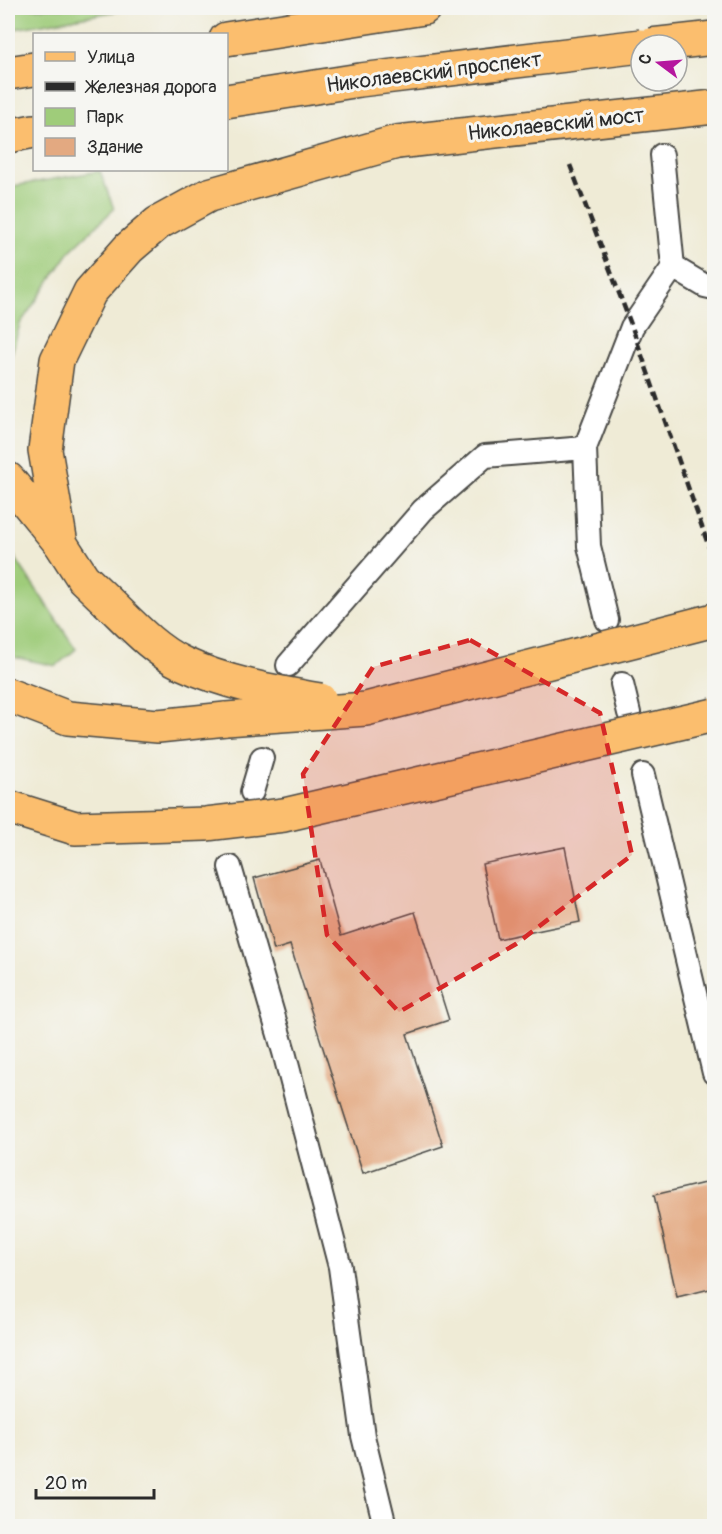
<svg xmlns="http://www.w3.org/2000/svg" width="722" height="1534" viewBox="0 0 722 1534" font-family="Pangolin,sans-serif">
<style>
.green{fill:#9fcc7a;stroke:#657c52;stroke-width:1.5}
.building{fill:#e3a981}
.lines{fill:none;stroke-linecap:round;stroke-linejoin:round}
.lane-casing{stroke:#484845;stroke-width:26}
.primary-casing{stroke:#484845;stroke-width:36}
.lane{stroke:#fff;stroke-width:22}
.primary{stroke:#fbbe6e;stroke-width:33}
.rail{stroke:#2b2b2b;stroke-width:4.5;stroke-dasharray:9 4.5;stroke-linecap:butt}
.primary-bridge-casing{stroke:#484845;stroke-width:36;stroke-linecap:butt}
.primary-bridge{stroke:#fbbe6e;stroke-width:33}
.marked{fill:#d62828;fill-opacity:0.2;stroke:#d62828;stroke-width:4.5;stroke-dasharray:12 8;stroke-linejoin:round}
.labels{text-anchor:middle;stroke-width:6;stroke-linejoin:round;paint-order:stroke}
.street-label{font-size:21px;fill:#2b2b2b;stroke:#f6f6f2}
</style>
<rect width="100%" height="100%" fill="#f6f6f2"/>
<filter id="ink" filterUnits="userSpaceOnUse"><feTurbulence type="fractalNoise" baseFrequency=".0167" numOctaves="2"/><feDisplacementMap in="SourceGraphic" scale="12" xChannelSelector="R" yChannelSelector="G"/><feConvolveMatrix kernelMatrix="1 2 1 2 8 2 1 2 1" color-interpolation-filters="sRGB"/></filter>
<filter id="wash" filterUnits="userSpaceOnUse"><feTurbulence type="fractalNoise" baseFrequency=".008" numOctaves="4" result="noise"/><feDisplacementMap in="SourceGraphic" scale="24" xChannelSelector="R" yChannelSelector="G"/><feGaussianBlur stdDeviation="1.35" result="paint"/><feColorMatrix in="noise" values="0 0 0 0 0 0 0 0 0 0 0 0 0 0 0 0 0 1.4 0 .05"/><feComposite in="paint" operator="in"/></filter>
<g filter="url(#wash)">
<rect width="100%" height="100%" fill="#efebd6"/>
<!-- green -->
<path class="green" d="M8,8H135L8,30Z
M100,171L114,209L71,250L20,324L8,367V187Z
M8,547L76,649L56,666L8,656Z"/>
<g id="blocks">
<!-- building -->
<path class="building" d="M565,847L580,922L498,939L482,864Z
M320,860L341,936L415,912L449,1020L407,1034L443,1146L363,1173L290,945L274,950L254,878Z
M709,1182L714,1207V1288L677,1297L654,1195Z"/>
</g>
</g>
<g filter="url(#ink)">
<use href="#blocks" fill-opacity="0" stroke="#484845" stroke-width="1.5"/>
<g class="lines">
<!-- lane casing -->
<g class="lane-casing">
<path id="lane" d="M662,155L673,267L705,286L714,288
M585,448L589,546L607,620
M288,665L423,510L485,456L585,448L632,327L673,267
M622,684L629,713
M643,775L714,1073
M252,792L262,758
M230,867L284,1052L340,1267L363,1436L385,1526"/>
</g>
<!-- primary casing -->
<g class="primary-casing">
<path id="primary" d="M226,39L424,8
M8,73L34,69
M8,136L34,131
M8,479L61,544L83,578L107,601
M61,544L45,450L57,360L90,292L129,248L158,223L209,195L397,142
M8,695L68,718L158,726L226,719"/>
</g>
<!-- lane -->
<use href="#lane" class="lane"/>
<!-- primary -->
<use href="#primary" class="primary"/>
<!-- rail -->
<path class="rail" d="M570,165L632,327L710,550L714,559"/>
<!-- primary-bridge casing -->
<g class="primary-bridge-casing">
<path id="primary-bridge" d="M651,45L714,38
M226,101L360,80L641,46
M397,142L714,107
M107,601C130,623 153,649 182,663C225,683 273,692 320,700
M226,719L366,709L714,620
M8,807L75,828L206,824L284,815L714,715"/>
</g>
<!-- primary-bridge -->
<use href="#primary-bridge" class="primary-bridge"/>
</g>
</g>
<!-- marked area -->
<path class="marked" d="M470,640L600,713L632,855L516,944L399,1012L327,935L303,774L373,667Z"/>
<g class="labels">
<!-- street labels -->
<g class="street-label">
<text transform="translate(434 72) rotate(-7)" y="7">Николаевский проспект</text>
<text transform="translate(556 124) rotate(-6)" y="7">Николаевский мост</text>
</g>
</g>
<!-- margin -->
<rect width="722" height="1534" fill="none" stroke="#f6f6f2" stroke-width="30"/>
<!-- legend -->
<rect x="33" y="33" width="195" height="138" fill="#f6f6f2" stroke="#a5a5a2" stroke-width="1.5"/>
<rect x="45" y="52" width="30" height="9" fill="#fbbe6e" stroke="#a5a5a2" stroke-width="1.5"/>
<text x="87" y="63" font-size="18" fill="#2b2b2b">Улица</text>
<rect x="45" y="82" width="30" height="9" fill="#2b2b2b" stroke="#a5a5a2" stroke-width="1.5"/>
<text x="87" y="93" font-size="18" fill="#2b2b2b">Железная дорога</text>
<rect x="45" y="108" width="30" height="18" fill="#9fcc7a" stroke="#a5a5a2" stroke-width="1.5"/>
<text x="87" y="123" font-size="18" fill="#2b2b2b">Парк</text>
<rect x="45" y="138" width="30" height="18" fill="#e3a981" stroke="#a5a5a2" stroke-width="1.5"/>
<text x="87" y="153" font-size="18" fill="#2b2b2b">Здание</text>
<!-- north arrow -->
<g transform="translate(659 63) rotate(286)"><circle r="28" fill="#f6f6f2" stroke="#a5a5a2" stroke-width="1.5"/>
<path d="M0-4.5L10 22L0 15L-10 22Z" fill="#b5179e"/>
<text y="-9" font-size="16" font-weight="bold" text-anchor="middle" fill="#2b2b2b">С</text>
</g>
<!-- scale -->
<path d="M36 1489v9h118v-9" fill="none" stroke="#2b2b2b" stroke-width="3"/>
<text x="45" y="1489" font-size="18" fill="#2b2b2b" stroke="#f6f6f2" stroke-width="4.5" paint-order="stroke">20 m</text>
</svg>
